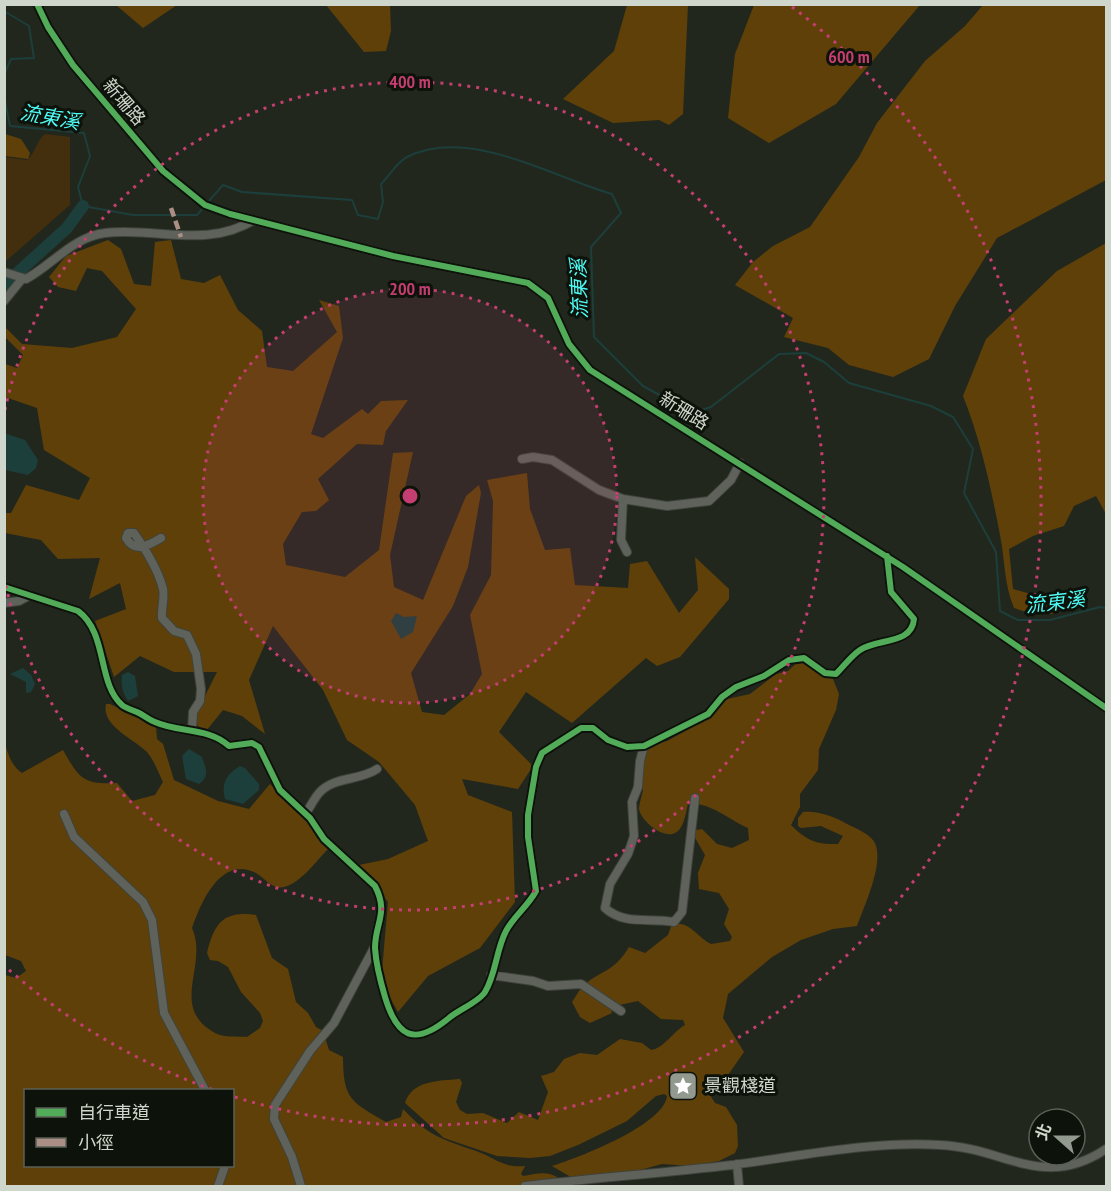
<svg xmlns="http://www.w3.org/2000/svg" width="1111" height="1191" viewBox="0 0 1111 1191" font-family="'PT Sans Narrow','Noto Sans TC',sans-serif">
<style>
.green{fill:#432e0d}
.forest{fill:#604009;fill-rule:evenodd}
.water{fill:#1c3f3c}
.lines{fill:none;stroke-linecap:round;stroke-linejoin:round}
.stream{stroke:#1c3f3c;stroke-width:2}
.river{stroke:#1c3f3c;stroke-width:12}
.minor-casing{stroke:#3e433b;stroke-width:10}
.minor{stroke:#5e625a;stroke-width:8}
.quiet{stroke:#ac8f84;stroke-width:4.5;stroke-dasharray:9 4.5;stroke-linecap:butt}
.cycleway-casing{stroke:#0d120a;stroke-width:10}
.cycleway{stroke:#51ab58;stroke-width:6}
.ring{fill:none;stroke:#c53e71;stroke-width:3;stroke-dasharray:3 6}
.labels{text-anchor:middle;stroke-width:6;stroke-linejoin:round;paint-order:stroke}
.street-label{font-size:18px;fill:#cfd6cb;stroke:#0d120a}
.poi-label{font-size:18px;fill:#cfd6cb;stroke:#0d120a;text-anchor:start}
.water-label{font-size:20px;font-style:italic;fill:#4efcf6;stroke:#0d120a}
.centre{fill:#c53e71;stroke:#0d120a;stroke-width:3}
.ring-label{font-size:18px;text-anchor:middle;font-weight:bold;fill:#c53e71;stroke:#0d120a;stroke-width:6;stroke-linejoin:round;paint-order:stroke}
</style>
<rect width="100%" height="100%" fill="#22271d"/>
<!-- green -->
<path class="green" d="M45,134L70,137V205L5,262V157L27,160C36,152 36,141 45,134Z"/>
<!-- forest -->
<path class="forest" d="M116,5H115H177L143,28Z
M326,5H390L391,31L386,51L364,52Z
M627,5H688L683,114L669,125L659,120L613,123L563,99L614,51Z
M754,5V4L920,5L836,104L769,143L728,118L735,54Z
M983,5H1106V180L997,238L955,306L929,359L893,377L849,365L828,348L784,337L793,318L735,285L753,262L773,246L810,227L859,157L877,123L925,61L965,26Z
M5,134L21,139L30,153L28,159L5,156Z
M108,240L121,249L134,284L151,286L155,242L171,240L181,279L204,283L220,275L238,310L262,331L267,367L293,371L337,332L319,300L339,306L343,338L311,434L323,438L362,409L368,414L381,401L408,400L386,431L383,445L357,444L318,479L329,500L316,511L302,512L283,544L286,565L345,577L379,550L393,453L413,452L390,555L394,587L423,600L466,496L479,485L481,493L468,567L453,606L411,673L422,712L444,715L470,694L482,674L470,615L491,575L493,501L487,480L527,473L530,509L545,550L570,548L575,585L628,588L630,564L647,561L679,613L698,590L695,557L729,589V599L680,657L657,666L646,658L572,723L526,692L499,732L533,766L518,789L462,779L468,795L512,812L515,902L480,948L428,976L398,1012L381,982L388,902L359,865L388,859L428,841L415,805L379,762L347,740L323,690L273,626L249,680L265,734L242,716L223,710L206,731L192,722L217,672H174L140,656L114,677L95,621L126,609L120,583L89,599L100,558L58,559L41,540L5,533V513H11L26,485L79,500L90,478L44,450L37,408L5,397V364L17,368L23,355L5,337V327L22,344L72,348L117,337L136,309L102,271L87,268L76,291L58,287L49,277L66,256Z
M1106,243V514L1096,496L1074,506L1064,526L1033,536L1009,549L1013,589L1059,602L1053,614L1026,612L1014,608C1004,584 1005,560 1000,535C991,488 981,441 963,396L986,339L1057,271Z
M799,661L833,679L839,694L836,710L819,749L818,770L800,794V807L791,825C806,840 816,845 838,844L843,836L821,826L801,828L798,826V818L803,812C816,810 836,817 847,824C855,828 865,832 871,838C889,854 864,906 857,926L833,929L801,940L772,957L728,994L723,1018L744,1052L728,1075L713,1081L708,1092L715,1103L726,1107L737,1125L738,1146L735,1153L719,1161L691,1166L662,1164L622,1175L576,1180L552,1166C578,1158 664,1125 667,1096L664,1094L656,1096L627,1121L578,1145L550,1156L530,1158L497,1156L444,1138L405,1103C412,1080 439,1081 460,1079L462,1083L456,1102L460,1110L467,1114L483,1113L507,1123L519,1112L538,1120L548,1092L541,1076L554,1072L564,1059L580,1053L597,1055L620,1039L642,1043L651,1050C663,1049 674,1031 685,1025L683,1020L661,1019L638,1001L610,1007L612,1013L590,1023L580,1017L572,1002C576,997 579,989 584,985C603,969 613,973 629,947L645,953L668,935L672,924C689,920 697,937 711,944L730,941L732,937L724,924L729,909L719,893L699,889L698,873L705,855L691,831L702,829L717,844L732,848L749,840L748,828C727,819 711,802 688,804C686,812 684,829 675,833C663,839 641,821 639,809C639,804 642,796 643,790L634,777L639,758L648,745L667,741L707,719L727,699L750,694L776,674L788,671Z
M106,704H110L156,727L157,739L163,744L174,780L218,801L249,809L270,784L309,824L317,838L329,848C316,861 301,883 284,887C272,890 265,878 256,873C221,855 201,902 192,928C209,965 168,1007 215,1033C223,1038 238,1036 247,1037L260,1028L263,1021L260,1013L241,992L228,967L218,961L210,960L207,953C214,923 224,910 256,915L272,958L288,969L296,1002L308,1013L316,1027L323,1031L329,1050L343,1057C343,1099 351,1102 386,1122L401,1117L403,1109C428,1136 444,1140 476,1151C496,1158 502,1168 525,1166L521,1174L523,1176C534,1174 548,1170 558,1178L536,1186H5V975L16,978L26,971L21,961L5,955L4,737C6,750 11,766 22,773L63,750C79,778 83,785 117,783L132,801L155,795L163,782C158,772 154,760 147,752C134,739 101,726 106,704ZM26,1090H232V1166H26Z"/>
<!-- water -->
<path class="water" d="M4,433L25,440L38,460L36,468L28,475L5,470Z
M396,613L404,617L417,616L413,632L401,639L391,621Z
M23,668L31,675L35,684L31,692L26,693V682L10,674Z
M128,672L135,676L138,696L128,701C122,692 121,685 122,675Z
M189,749L202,757C206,769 210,776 199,784L186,779L182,756Z
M240,766L245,768L259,784V790L243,804L225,799C221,783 226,775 240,766Z"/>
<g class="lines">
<!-- stream -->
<path class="stream" d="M4,11L29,26L34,58L11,59L4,75
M4,96L10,126L84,133L90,156L78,187L83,206L133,215H197L204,207
M208,202L223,185L242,192L352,200L358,215L378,219L383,202L381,184C389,176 397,162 407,157C468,126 552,177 612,194L621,213L591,247L594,337L643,386L692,413L711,407L779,354L806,353L824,362L849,383L931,406L953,417L973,449L964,493L996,552L1000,611L1018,620H1050L1100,607L1106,608"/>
<!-- river -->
<path class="river" d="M4,285L67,228L83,206"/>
<!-- minor casing -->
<g class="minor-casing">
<path id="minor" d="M37,4L48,27L73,65L163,171L205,205L230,214L393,256L528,283L548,298L569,344L590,370L903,567L1106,708
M4,272L26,279C52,265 73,237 105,233C157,227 206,249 254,220
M4,301L22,279
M522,459L533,457L552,460L599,490L623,499L667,506L709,501L731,480L740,463
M623,499L621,540L627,552
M161,538C149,545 135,554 126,538L128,533H134C146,550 158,569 163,589C165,598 161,609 162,618L174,631L187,635L196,654L201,689L200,701L193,712L192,731
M4,587L78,611C108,633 97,683 122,705C127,709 133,710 139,713C145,716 149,720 155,722C179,733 208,727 229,746L252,743L259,747L280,790L310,818L324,839L375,886C389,913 375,923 375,948C376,965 380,980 385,997C397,1037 414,1047 449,1018C458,1010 479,1002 485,992C496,974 496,950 506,931C514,916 528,906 536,891L528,837V815L536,767L542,753L581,728H593L608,740L627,747L644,746L708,714L722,697L736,687L764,676L789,660L804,658L825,673L836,674C844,666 851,656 860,650C877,638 912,645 914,619L891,592L887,556
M4,603L19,601L30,595
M644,746L640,761L638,787L632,802L634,836L628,854L610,884L605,908C625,926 650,917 674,922L682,912L695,798
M306,813C310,807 314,799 319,793C334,776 360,781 377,769
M64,814L74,837L143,902L152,920L164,1013L205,1090
M491,975L533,981L548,986L581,984L621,1011
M737,1164L739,1186
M218,1186L225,1166
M301,1186L292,1157L274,1119L275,1105L310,1051L334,1023L375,946
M525,1186C594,1178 663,1173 732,1165C801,1156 871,1141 940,1145C1006,1148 1043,1191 1106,1149"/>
</g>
<!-- minor -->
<use href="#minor" class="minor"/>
<!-- quiet -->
<path class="quiet" d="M171,208L181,237"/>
<!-- cycleway casing -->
<g class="cycleway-casing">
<path id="cycleway" d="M37,4L48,27L73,65L163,171L205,205L230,214L393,256L528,283L548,298L569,344L590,370L903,567L1106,708
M4,587L78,611C108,633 97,683 122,705C127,709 133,710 139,713C145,716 149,720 155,722C179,733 208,727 229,746L252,743L259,747L280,790L310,818L324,839L375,886C389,913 375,923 375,948C376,965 380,980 385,997C397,1037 414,1047 449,1018C458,1010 479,1002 485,992C496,974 496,950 506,931C514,916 528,906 536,891L528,837V815L536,767L542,753L581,728H593L608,740L627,747L644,746L708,714L722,697L736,687L764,676L789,660L804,658L825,673L836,674C844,666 851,656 860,650C877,638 912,645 914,619L891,592L887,556"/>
</g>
<!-- cycleway -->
<use href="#cycleway" class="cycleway"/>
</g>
<!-- distance rings -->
<circle cx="410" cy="496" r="207" fill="#c53e71" fill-opacity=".12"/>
<g class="ring">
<circle cx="410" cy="496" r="207"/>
<path d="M5 410A414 414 0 1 1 5 582"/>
<path d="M792 7A621 621 0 1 1 7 968"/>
</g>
<!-- icons -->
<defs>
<g id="sight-square" transform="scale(1.5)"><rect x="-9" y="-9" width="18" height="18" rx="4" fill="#92998e" stroke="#0d120a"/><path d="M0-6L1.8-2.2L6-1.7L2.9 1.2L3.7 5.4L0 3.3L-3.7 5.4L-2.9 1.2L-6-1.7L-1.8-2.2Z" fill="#fff"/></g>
</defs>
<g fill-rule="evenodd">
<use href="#sight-square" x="683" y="1086"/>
</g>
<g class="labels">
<!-- street labels -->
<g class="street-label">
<text transform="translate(124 102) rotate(50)" y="6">新珊路</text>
<text transform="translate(684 411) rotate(32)" y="6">新珊路</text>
</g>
<!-- poi labels -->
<g class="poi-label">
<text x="704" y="1092">景觀棧道</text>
</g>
<!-- water labels -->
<g class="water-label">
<text transform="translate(50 117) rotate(10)" y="7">流東溪</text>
<text transform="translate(579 289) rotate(-92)" y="7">流東溪</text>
<text transform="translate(1055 602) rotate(-7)" y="7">流東溪</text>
</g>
</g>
<circle cx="410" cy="496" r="9" class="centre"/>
<g class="ring-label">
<text x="849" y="63">600 m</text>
<text x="410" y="88">400 m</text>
<text x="410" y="295">200 m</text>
</g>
<!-- border -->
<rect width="1111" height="1191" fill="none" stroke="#cfd6cb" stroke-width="12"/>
<!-- legend -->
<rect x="24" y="1089" width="210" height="78" fill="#0d120a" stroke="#5b6057" stroke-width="1.5"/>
<rect x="36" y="1108" width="30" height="9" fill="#51ab58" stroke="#5b6057" stroke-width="1.5"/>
<text x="78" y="1119" font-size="18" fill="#cfd6cb">自行車道</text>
<rect x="36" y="1138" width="30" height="9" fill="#ac8f84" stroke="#5b6057" stroke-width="1.5"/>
<text x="78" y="1149" font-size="18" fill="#cfd6cb">小徑</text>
<!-- north arrow -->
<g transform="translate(1057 1137) rotate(291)"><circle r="28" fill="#0d120a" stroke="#5b6057" stroke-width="1.5"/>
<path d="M0-4.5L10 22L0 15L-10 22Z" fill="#92998e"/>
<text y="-9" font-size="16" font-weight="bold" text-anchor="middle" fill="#cfd6cb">北</text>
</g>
</svg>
